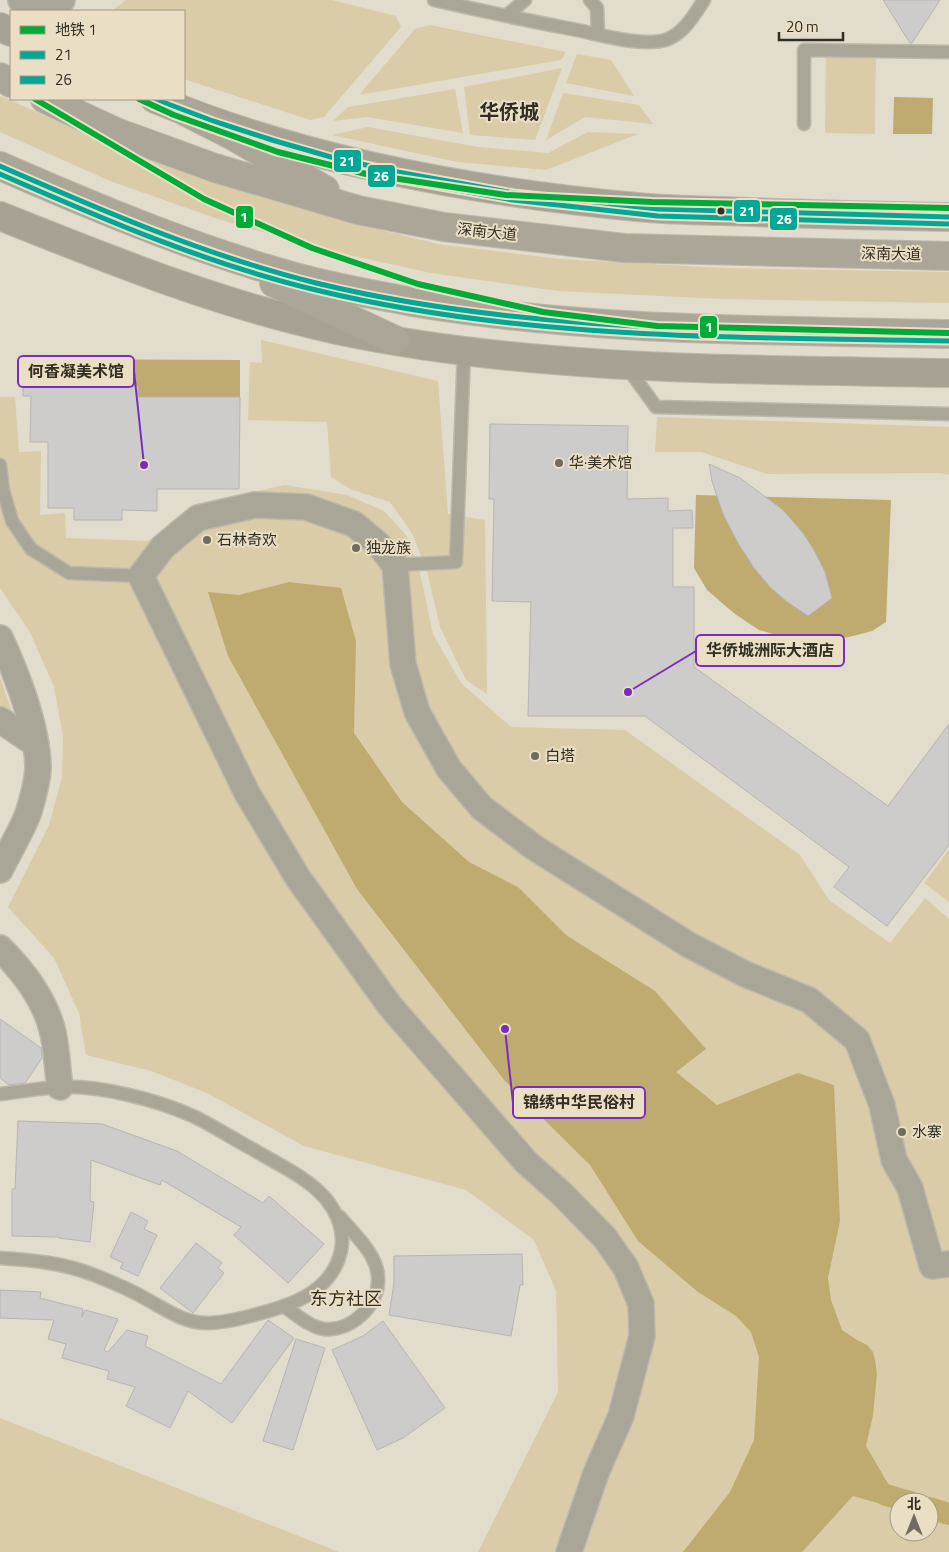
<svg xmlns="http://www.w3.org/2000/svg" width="949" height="1552" viewBox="0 0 949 1552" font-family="'Titillium Web','Noto Sans SC',sans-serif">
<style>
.green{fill:#dacca8;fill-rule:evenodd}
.water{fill:#bfaa6f}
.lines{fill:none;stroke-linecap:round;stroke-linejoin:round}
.canal{stroke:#bfaa6f;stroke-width:22}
.building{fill:#ceccca;stroke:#b7b4b2}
.lane-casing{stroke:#bdb8ac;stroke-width:15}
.street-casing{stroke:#bdb8ac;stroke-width:28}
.secondary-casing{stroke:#bdb8ac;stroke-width:30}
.primary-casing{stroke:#bdb8ac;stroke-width:30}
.lane{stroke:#a9a597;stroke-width:12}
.street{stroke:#a9a597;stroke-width:25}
.secondary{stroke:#a8a295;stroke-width:28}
.primary{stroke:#aba697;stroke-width:28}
.bus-1-casing{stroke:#eadfc4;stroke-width:9}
.bus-2-casing{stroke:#eadfc4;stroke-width:9}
.bus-1{stroke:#03a796;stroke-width:5}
.bus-2{stroke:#03a796;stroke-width:5}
.metro-1-casing{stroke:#eadfc4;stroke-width:10}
.metro-1{stroke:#00ab39;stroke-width:6}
.bus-dot{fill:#322e23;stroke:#eadfc4;stroke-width:2}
.poi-dot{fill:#706b5e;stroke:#eadfc4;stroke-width:2}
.labels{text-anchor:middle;stroke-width:4;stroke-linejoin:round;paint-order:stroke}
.street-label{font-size:15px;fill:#322e23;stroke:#eadfc4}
.poi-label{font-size:15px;fill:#322e23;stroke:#eadfc4;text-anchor:start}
.quarter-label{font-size:18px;fill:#322e23;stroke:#eadfc4}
.district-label{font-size:20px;font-weight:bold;fill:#322e23;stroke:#eadfc4}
.leader{fill:none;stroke:#7b2cbf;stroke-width:2}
.callout-dot{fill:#7b2cbf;stroke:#eadfc4;stroke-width:2}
.callout{fill:#eadfc4;stroke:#7b2cbf;stroke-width:2}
.callout-label{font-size:16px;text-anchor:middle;font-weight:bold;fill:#322e23}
.line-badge{stroke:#eadfc4;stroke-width:2}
.badge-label{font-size:14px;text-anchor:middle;font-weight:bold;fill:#fff}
</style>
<rect width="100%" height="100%" fill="#e2dccc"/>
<!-- green -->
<path class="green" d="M126,0H332L396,16L401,27L324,117L310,120L184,79V11H112Z
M430,25L566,52L561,60L359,95L415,29Z
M826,50L876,51L875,134L825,133Z
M577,54L611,60L634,96L566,83Z
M562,68L535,140L470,135L464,87Z
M455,89L463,133L367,117L333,121L348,107Z
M563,93L639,105L653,124L585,117L546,140Z
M0,96L119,148L244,192L340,220L438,244L559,259L723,268L949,272V303L723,299L558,291L431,273L318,248L221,220L110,181L0,132Z
M368,127L478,147L548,153L588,132L638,134L546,170L457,162L332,135Z
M261,340L438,381L448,514L485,520L487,694L466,680L440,627L427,571L412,533L390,502L350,489L331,477L327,422L248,420L250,362L262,363Z
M0,397H15L19,452L41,451L40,515L65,513L66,538L148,541L203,503L285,485L347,495L384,511L406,535L420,573L433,634L461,683L511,727L625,730L800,855L829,900L890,943L925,898L949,919V1552H478L558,1392L556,1291L534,1240L466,1190L304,1146L207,1093L151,1071L86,1055L79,1013L54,958L8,907L49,825L62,777L63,736L54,687L30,632L0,588ZM899,1502H929V1532H899Z
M657,417L949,427V475L940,473L767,474L701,452H655Z
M0,678L1,680L13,715L0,707Z
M949,850V902L924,883Z
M0,1418L339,1552H0Z"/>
<!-- water -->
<path class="water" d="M894,97L933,98L932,134H893Z
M23,359L240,360V397H138L62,381L23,364Z
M696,495L891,500L886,622L872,631L849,637L817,641L787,638L759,630L735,614L707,590L694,568Z
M289,582L341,588L356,641L354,733L402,802L469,862L518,887L566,935L655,991L706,1049L676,1072L717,1105L798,1073L834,1085L840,1221L828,1278L831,1300L842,1330L857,1340L867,1345L873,1352L875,1360L877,1374L873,1415L866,1446L890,1487L881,1504L853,1496L802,1552H683L730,1492L754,1440L759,1357L751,1332L736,1316L698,1292L638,1241L590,1165L505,1081L357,889L228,656L208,592L239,595Z"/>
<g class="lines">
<!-- canal -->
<path class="canal" d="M886,1495L910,1502
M929,1508L949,1514"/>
</g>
<!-- building -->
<path class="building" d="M883,0H940L912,43H910Z
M23,364L49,377L77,384L138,386V397H240L239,489H157V511L122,510V520H74V508H48V442H30L31,396H23Z
M490,424L628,426L627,499L668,498V511L692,510L693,528H673V587H694V667L888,806L949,724V845L887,926L834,887L849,867L645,716H528L531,602L492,601L494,499H489Z
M709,464L740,478L783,510L803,533L815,552L825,572L832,598L808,616L786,601L770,587L754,568L738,543L723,514L712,481Z
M0,1019L41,1048L42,1058L25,1083L9,1085L0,1078Z
M18,1121L102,1124L177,1151L263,1203L269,1196L324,1244L288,1283L234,1235L241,1227L162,1180L160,1185L91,1160L90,1201L94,1202L90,1242L59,1238V1237L12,1236V1189H15Z
M131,1212L148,1221L144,1229L157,1235L138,1276L120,1268L123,1263L110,1257Z
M196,1243L222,1263L218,1268L224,1273L193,1313L160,1288Z
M522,1254L523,1285H520L511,1336L389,1315L394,1283V1256Z
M0,1290L41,1292L40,1298L83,1309L82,1317L85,1310L118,1319L104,1350L108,1352L127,1330L148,1336L145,1346L221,1384L268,1320L294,1338L232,1423L188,1391L170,1428L126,1406L135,1387L107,1379L109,1371L62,1358L66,1344L48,1339L54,1320L0,1318Z
M383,1321L445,1408L403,1438L377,1450L332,1350L363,1336Z
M296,1339L325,1348L293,1450L263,1441Z"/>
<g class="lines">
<!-- lane casing -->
<g class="lane-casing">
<path id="lane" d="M434,0C482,11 529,21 577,30C602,35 645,48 668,39C685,32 694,15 704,0
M590,0L597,8L598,34
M506,16L525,0
M804,124V50L949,52
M627,367L656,407L949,414
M0,465L3,490L12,521L31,549L69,573L141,576
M395,565L456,562L464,350
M0,1094C20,1092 40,1088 59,1087C100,1085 158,1100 195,1117C215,1127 234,1139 254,1150C279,1165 307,1177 326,1199C338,1214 345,1231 341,1251C332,1290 296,1304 261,1313C244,1318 228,1322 210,1323C186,1324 168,1311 148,1300C131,1290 112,1282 94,1275C64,1263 32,1260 0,1258
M285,1307C297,1315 310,1327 324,1329C351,1332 380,1305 378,1277C377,1254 354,1234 340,1217"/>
</g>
<!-- street casing -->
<g class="street-casing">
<path id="street" d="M21,0L43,11
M47,11L62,0
M0,638C17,674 37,727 38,766C38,781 33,797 29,811C22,831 9,851 0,870
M0,720L36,744
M0,948C22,970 44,998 52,1029C57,1047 57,1068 60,1087
M569,1552L596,1473L621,1416L642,1336L641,1304L626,1268L605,1238L562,1194L526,1162L390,1006L298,878L247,793L141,576L163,547L198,518L255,505L306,507L354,524L379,545L395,565L403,664L417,712L449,769L482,808L535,848L689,945L745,974L809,1000L857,1040L882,1105L894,1160L910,1188L932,1266L949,1264"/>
</g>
<!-- secondary casing -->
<g class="secondary-casing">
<path id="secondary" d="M0,27L11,32
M155,99C307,162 474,192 637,207C665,210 693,210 722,211C797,214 873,216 949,217
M0,216C110,260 221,305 337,330C537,372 745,369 949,373"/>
</g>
<!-- primary casing -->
<g class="primary-casing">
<path id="primary" d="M0,77L11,83
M45,99L116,132L215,168L358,210L444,227L624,248L949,256
M186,112L235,137L325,190
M0,166C94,207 189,247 288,275C329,287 371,294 412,302C590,332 770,330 949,334
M274,283L395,340"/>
</g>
<!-- lane -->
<use href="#lane" class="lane"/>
<!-- street -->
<use href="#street" class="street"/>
<!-- secondary -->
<use href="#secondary" class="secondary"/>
<!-- primary -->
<use href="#primary" class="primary"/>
<!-- bus-1 casing -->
<g class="bus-1-casing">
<path id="bus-1" d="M155,99L213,121L272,140L331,157L392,171L514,193L658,209L949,217
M0,166C103,211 207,256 316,283C523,333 738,330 949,334"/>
</g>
<!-- bus-2 casing -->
<g class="bus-2-casing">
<path id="bus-2" d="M152,106L210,128L270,148L329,164L390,178L513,200L658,216L949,224
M0,174C103,219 207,264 316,290C523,340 738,337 949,341"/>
</g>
<!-- bus-1 -->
<use href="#bus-1" class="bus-1"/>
<!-- bus-2 -->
<use href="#bus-2" class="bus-2"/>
<!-- metro-1 casing -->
<g class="metro-1-casing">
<path id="metro-1" d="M35,99L204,199L312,248L418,284L543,312L657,326L949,333
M139,99L174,115L278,152L366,174L506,195L652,202L949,208"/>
</g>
<!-- metro-1 -->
<use href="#metro-1" class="metro-1"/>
</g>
<!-- markers -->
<circle class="bus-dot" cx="721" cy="211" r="4.5"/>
<g class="poi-dot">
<circle cx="559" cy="463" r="5"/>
<circle cx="207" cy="540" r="5"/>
<circle cx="356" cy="548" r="5"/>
<circle cx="535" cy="756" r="5"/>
<circle cx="902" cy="1132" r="5"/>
</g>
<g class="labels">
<!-- street labels -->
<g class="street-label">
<text transform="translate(487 232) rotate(6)" y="5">深南大道</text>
<text transform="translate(891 254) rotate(1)" y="5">深南大道</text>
</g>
<!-- poi labels -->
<g class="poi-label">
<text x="569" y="468">华·美术馆</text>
<text x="217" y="545">石林奇欢</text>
<text x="366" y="553">独龙族</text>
<text x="545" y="761">白塔</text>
<text x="912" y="1137">水寨</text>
</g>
<!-- quarter labels -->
<g class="quarter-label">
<text x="346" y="1305">东方社区</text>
</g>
<!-- district labels -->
<g class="district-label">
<text x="509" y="119">华侨城</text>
</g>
</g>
<!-- callouts -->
<path class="leader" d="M144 465L134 371M628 692L696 651M505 1029L513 1103"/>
<g class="callout-dot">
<circle cx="144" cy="465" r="5"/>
<circle cx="628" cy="692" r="5"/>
<circle cx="505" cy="1029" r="5"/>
</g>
<g class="callout">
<rect x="18" y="356" width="116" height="31" rx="5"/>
<rect x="696" y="635" width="148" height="31" rx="5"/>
<rect x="513" y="1087" width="132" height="31" rx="5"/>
</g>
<g class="callout-label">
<text x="76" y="377">何香凝美术馆</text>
<text x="770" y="656">华侨城洲际大酒店</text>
<text x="579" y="1108">锦绣中华民俗村</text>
</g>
<g class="line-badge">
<rect x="333" y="149" width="29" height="24" rx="5" fill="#03a796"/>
<rect x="367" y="164" width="29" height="24" rx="5" fill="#03a796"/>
<rect x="733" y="199" width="28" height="24" rx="5" fill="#03a796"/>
<rect x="235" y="205" width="19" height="24" rx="5" fill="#00ab39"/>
<rect x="769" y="207" width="29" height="24" rx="5" fill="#03a796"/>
<rect x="699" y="315" width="19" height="24" rx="5" fill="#00ab39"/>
</g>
<g class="badge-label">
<text x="347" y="166">21</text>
<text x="381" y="181">26</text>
<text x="747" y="216">21</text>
<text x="244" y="222">1</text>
<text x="784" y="224">26</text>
<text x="709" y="332">1</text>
</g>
<!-- legend -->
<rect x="10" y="10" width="175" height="90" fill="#eadfc4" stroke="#a09884"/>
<rect x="20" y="26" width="25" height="8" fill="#00ab39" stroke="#a09884"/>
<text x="55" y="35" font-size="15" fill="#322e23">地铁 1</text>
<rect x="20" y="51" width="25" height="8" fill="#03a796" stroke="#a09884"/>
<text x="55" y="60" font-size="15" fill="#322e23">21</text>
<rect x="20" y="76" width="25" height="8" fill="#03a796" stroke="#a09884"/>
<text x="55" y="85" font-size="15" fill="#322e23">26</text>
<!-- north arrow -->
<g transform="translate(914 1517)"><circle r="24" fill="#eadfc4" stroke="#a09884"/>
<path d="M0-4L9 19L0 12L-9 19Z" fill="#706b5e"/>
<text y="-8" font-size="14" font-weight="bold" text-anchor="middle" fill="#322e23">北</text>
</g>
<!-- scale -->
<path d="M779 32v8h64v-8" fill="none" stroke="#322e23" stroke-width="2.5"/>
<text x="786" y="32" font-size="15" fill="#322e23" stroke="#eadfc4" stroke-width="4" paint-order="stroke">20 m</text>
</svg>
